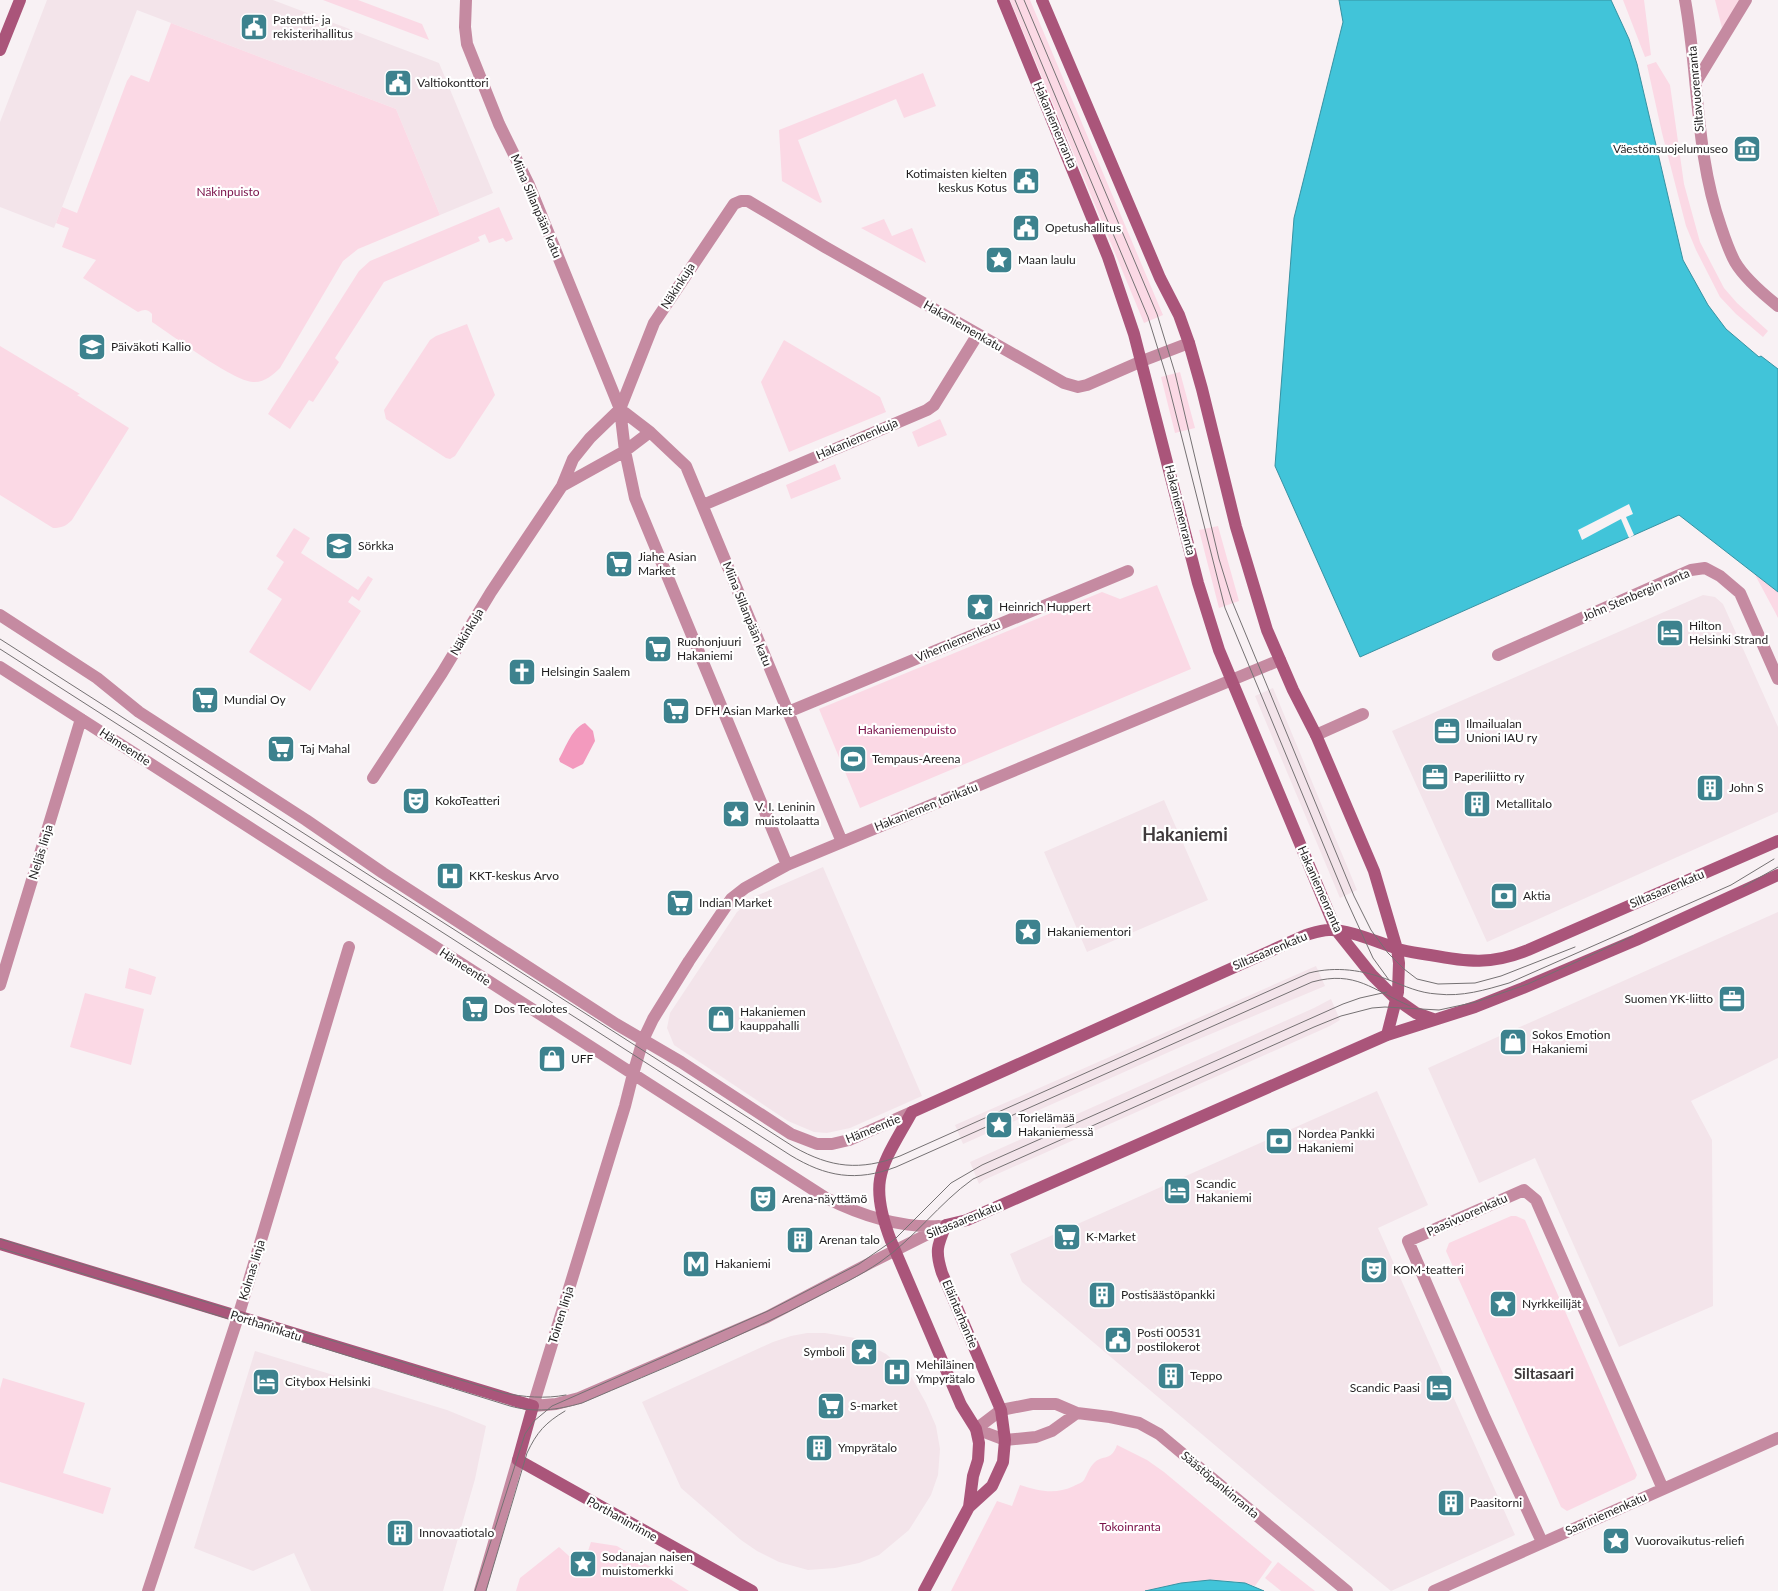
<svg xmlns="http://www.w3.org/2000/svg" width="1778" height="1591" viewBox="0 0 1778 1591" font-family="Lato,sans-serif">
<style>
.built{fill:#f3e4ea}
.green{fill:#fbd9e5}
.forest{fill:#f39abe}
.water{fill:#41c4d9;stroke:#3792a2}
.pier{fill:#f8f1f4}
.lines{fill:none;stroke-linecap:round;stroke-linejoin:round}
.street{stroke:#c58aa1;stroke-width:12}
.secondary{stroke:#aa557a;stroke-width:12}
.tram{stroke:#757173;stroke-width:1}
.labels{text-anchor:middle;stroke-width:4.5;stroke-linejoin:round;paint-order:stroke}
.poi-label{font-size:12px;fill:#211f20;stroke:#fff;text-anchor:start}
.street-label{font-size:12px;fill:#211f20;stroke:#fff}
.park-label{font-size:12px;fill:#791149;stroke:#fff}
.quarter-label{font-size:15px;font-weight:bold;fill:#3f3a3c;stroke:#fff}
.district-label{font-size:18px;font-weight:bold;fill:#3f3a3c;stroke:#fff}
</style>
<rect width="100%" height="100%" fill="#f8f1f4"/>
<!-- built -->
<path class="built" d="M47,0H273L439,63L493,193L440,215L396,109L137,10L54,228L0,207V122Z
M1703,595L1715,597L1723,604L1778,727V812L1487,942L1392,731Z
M1273,688L1357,890L1340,898L1255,696Z
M1164,800L1208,900L1087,952L1044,852Z
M823,867L922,1096L850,1128L827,1133L814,1132L788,1121L674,1045L667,1028L670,1013L737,912L756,896Z
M1778,912V1058L1691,1101L1712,1140L1713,1306L1619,1347L1535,1158L1479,1183L1428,1068Z
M1316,966L1325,986L1187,1044L963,1144L955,1125Z
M1331,999L1340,1020L1330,1026L984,1180L979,1184L970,1162L1314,1008Z
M1377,1091L1428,1205L1378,1228L1515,1535L1391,1591L1275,1496L1028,1287L1022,1282L1010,1254Z
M807,1333H825L855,1338L886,1354L899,1365L912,1378L926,1403L936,1426L940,1449L938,1475L931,1495L909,1530L879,1555L859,1563L835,1568L808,1570L779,1562L757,1551L741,1540L681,1488L642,1402L773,1342L791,1336Z
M255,1351L447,1410L486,1426L475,1479L443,1591H311L294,1553L253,1571L194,1548Z"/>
<!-- green -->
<path class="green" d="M323,0H358L422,24L429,40Z
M1010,0H1030L1163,315L1144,323Z
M1623,0H1644L1651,55L1645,57Z
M1715,0H1740L1722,28Z
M171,23L396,109L440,215L358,249L343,261L280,368C273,375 264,383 253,382C233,381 172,335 152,322V314C148,309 144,309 138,312L83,278L96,260L62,247L69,228L56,223L62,207L77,213L127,81L131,75L149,82Z
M1656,62L1670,85L1684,184L1700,242L1724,288L1737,303L1768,331L1763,337L1736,314L1720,297L1696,250L1686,226L1662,133L1647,65Z
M923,73L936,106L904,118L896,99L798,140L822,202L820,203L782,181L779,130Z
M499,207L513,239L506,242L503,238L489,243L485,234L478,237L480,241L384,282L335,358L339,362L313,402L309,400L290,429L268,414L359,271L370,261Z
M884,219L892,236L912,228L926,263L861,228Z
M467,324L495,395L455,456L450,459L446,458L386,419L384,410L430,340L436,336Z
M784,340L880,397L886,412L789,452L761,382Z
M0,346L80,394L77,395L129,428L72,520C66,526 62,528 53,528L0,495Z
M1180,372L1195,428L1175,433L1161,377Z
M940,419L947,435L918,447L912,432Z
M835,464L841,479L791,499L786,485Z
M1218,526L1239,601L1219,608L1199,530Z
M294,528L310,538L301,553L358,590L368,576L373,579L359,601L352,596L348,602L361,611L310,691L249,652L282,599L267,589L284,562L276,556Z
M1754,573L1778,592V618L1775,612Z
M1157,585L1191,669L860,808L819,709L1102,592L1120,599Z
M129,968L156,977L151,995L125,988Z
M85,993L144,1009L131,1065L70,1047Z
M1511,1216H1516L1525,1220L1637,1475L1635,1479L1567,1511L1561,1507L1446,1251L1449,1243Z
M3,1378L85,1403L63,1473L111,1488L103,1514L0,1482V1389Z
M1117,1445L1147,1460L1164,1472L1272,1562L1255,1586L1235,1581L1210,1580L1181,1583L1145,1591H951L997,1501L1012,1506L1020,1485C1039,1491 1055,1495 1074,1486C1077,1484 1082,1483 1084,1480C1087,1475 1089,1468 1094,1463C1103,1454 1111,1462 1117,1445Z
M591,1542L617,1546L689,1591H516L520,1578L559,1547L569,1556L586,1557Z
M1278,1562L1315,1591H1281L1265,1578Z"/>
<!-- forest -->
<path class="forest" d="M585,723L593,731L595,741L583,764L573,769L560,762L559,759C566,747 572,728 585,723Z"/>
<!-- water -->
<path class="water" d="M1339,0H1611L1629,39L1637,64L1683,260L1708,305L1726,329L1759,357L1761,356L1778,369V592L1679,515L1360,657L1275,466L1294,218L1343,22Z
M1210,1580L1245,1583L1264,1591H1145L1181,1583Z"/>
<!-- pier -->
<path class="pier" d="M1629,504L1633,514L1626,517L1634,535L1629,538L1621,519L1582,540L1578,530Z"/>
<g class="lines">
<!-- street -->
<path class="street" d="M466,0L465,27L467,44L499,124L529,185L620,409L625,451L635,498L787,865
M1685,0C1699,76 1695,153 1721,227C1725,239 1729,251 1735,262C1745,279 1763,294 1778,306
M1696,82L1746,0
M620,409L650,432L686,466L842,842
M562,486L625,451L650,432
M703,505L927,410L934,405L978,334
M0,615L97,678L139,712L306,820L383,873L616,1024L681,1062L791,1134L817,1144H832L849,1140L912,1112
M1498,655L1691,570L1705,568L1720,576L1740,593L1778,679
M0,667L826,1198C862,1216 899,1228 939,1226
M788,712L1128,571
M1316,735L1363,714
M373,778L442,673L491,592L562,486L573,459L590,438L620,409L654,323L734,204L741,201H748L825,247L1064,383L1078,387L1087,385L1142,361L1189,343
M0,985L81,719
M946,1225L870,1263L767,1317L579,1398L556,1404L533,1406L625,1106L633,1074L643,1040L653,1019L689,961L731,899L745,888L787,865L1280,660
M976,1429L1001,1410L1032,1404H1056L1077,1413L1110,1417L1139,1423L1159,1434L1347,1591
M976,1429L1005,1440L1036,1437L1052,1431L1077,1413
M1542,1542L1484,1416L1408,1241L1524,1190L1536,1200L1663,1489
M148,1591L238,1317L349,947
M480,1591L518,1460
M1434,1591L1778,1438"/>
<!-- secondary -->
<path class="secondary" d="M1003,0L1108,257L1134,334L1198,583L1219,650L1336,930L1372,975L1396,999L1416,1013L1433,1019
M1042,0L1160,278L1179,315L1189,343L1202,389L1236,527L1267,630L1293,690L1316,735L1374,871L1397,949L1399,963L1398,992L1387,1035
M0,50L20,0
M0,1244L533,1406L518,1460L752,1591
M969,1507L973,1476L978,1460L979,1443L976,1429L961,1405L891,1241C867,1179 882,1166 912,1112L1306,935C1313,933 1321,930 1329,930C1347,929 1377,942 1396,948C1406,952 1418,953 1430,955C1468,962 1491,965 1528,950L1778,841
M924,1591L969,1507L992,1486L1003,1462L1005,1440L1001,1410L942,1273C935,1251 937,1246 946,1225L967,1220L1387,1035L1475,1007L1523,988L1636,940L1778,875"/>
<!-- tram -->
<path class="tram" d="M1015,0L1148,317L1166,375L1225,608L1346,899L1373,958L1389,980
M1024,0L1157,314L1175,373L1219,559L1232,601L1354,896L1371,930L1388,953L1404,969L1417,979L1438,984L1475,983L1501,976L1575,947
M0,639L794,1147C831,1168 860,1171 900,1156L1309,973C1336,966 1363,970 1389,980C1405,986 1419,993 1437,994C1462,997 1485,990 1509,983L1731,885L1774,859
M0,649L790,1155C826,1177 856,1182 896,1167L1312,982C1356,970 1372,990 1410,1006
M1743,887L1778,867
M0,1239L503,1393C524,1397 545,1399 566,1395
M0,1248L510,1406C535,1413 557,1410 582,1403C661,1369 741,1337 817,1297C838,1286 860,1276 880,1262C914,1239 939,1203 973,1179L1314,1027L1341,1016L1372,1008L1385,1007L1439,1010L1476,1002L1528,984L1633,936
M475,1591L525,1434L534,1421L552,1406L768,1311L859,1264L895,1239L951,1183L982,1165L1343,1004L1360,998L1387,992
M486,1591L527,1453C537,1432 545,1423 565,1411"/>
</g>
<!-- icons -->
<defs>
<g id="civic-square" transform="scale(1.4375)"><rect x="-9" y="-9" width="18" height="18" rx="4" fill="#3d828e" stroke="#fff"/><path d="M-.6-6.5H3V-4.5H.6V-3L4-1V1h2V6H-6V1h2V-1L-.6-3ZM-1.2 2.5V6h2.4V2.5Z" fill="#fff"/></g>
<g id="museum-square" transform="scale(1.4375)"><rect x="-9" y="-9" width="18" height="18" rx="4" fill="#3d828e" stroke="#fff"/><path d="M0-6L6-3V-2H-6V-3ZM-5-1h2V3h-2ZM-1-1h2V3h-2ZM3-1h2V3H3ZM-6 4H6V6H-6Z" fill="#fff"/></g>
<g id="sight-square" transform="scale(1.4375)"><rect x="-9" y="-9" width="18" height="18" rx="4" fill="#3d828e" stroke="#fff"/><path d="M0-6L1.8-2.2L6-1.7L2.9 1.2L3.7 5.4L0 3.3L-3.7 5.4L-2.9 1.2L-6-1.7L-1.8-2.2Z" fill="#fff"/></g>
<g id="school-square" transform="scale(1.4375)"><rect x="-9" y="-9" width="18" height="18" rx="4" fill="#3d828e" stroke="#fff"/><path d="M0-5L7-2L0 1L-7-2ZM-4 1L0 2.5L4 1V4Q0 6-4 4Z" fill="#fff"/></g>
<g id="supermarket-square" transform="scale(1.4375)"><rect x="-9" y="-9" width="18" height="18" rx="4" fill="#3d828e" stroke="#fff"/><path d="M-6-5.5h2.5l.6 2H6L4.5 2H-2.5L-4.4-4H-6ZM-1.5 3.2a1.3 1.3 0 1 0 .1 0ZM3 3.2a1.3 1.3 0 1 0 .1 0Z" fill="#fff"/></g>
<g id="hotel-square" transform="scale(1.4375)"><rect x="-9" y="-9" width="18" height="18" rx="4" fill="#3d828e" stroke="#fff"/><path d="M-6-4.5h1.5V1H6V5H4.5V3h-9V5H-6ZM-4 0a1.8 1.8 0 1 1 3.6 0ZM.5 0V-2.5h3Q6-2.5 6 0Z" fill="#fff"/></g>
<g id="church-square" transform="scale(1.4375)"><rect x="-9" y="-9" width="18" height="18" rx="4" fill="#3d828e" stroke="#fff"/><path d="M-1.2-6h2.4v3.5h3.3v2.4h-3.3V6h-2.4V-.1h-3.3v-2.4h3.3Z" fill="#fff"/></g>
<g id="office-square" transform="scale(1.4375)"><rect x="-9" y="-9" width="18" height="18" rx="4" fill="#3d828e" stroke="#fff"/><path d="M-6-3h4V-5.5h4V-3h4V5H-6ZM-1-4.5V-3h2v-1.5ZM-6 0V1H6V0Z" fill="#fff"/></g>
<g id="stadium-square" transform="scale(1.4375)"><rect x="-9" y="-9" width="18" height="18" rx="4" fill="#3d828e" stroke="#fff"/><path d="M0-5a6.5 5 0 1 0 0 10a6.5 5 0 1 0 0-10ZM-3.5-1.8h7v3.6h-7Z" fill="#fff"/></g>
<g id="building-square" transform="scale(1.4375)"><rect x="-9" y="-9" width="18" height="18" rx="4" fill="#3d828e" stroke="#fff"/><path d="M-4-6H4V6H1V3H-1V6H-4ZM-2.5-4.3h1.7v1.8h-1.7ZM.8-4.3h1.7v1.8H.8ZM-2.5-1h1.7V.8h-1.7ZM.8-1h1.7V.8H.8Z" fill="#fff"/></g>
<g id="theatre-square" transform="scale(1.4375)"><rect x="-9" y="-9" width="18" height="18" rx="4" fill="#3d828e" stroke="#fff"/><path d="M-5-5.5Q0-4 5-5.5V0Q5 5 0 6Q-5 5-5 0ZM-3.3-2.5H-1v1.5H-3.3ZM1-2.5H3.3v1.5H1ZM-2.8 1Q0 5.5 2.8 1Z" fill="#fff"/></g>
<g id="hospital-square" transform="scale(1.4375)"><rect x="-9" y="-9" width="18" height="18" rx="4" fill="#3d828e" stroke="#fff"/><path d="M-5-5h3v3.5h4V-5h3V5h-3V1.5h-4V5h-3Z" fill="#fff"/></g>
<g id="bank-square" transform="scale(1.4375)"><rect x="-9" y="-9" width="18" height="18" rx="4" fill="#3d828e" stroke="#fff"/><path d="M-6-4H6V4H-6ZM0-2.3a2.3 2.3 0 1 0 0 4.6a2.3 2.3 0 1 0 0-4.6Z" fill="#fff"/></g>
<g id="shop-square" transform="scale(1.4375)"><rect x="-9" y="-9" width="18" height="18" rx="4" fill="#3d828e" stroke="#fff"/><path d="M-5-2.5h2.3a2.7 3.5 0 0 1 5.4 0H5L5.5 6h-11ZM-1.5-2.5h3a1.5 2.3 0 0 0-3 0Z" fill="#fff"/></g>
<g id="metro-square" transform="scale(1.4375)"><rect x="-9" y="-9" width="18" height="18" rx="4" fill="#3d828e" stroke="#fff"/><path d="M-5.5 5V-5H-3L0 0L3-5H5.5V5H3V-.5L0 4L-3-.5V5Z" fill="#fff"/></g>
</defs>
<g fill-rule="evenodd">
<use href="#civic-square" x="254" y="27"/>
<use href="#civic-square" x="398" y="83"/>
<use href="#museum-square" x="1747" y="149"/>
<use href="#civic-square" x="1026" y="181"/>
<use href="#civic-square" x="1026" y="228"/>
<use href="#sight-square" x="999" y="260"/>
<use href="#school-square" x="92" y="347"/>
<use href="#school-square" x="339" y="546"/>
<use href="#supermarket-square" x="619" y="564"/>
<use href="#sight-square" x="980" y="607"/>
<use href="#hotel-square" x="1670" y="633"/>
<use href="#supermarket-square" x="658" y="649"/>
<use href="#church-square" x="522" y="672"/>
<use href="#supermarket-square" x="205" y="700"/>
<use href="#supermarket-square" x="676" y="711"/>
<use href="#office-square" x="1447" y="731"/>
<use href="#supermarket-square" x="281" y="749"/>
<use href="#stadium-square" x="853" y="759"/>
<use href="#office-square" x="1435" y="777"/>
<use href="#building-square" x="1710" y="788"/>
<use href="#theatre-square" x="416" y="801"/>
<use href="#building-square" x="1477" y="804"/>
<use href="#sight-square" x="736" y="814"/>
<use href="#hospital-square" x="450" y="876"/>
<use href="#bank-square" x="1504" y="896"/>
<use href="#supermarket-square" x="680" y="903"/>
<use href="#sight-square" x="1028" y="932"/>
<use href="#office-square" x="1732" y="999"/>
<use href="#supermarket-square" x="475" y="1009"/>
<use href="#shop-square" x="721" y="1019"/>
<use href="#shop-square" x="1513" y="1042"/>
<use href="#shop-square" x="552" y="1059"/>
<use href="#sight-square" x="999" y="1125"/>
<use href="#bank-square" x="1279" y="1141"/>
<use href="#hotel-square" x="1177" y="1191"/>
<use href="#theatre-square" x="763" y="1199"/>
<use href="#supermarket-square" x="1067" y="1237"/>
<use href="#building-square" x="800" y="1240"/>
<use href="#metro-square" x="696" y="1264"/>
<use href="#theatre-square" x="1374" y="1270"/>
<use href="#building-square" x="1102" y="1295"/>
<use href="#sight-square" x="1503" y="1304"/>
<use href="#civic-square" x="1118" y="1340"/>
<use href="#sight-square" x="864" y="1352"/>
<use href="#hospital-square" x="897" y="1372"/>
<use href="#building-square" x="1171" y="1376"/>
<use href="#hotel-square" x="266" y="1382"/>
<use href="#hotel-square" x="1439" y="1388"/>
<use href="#supermarket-square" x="831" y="1406"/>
<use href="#building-square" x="819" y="1448"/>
<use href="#building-square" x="1451" y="1503"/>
<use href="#building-square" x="400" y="1533"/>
<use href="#sight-square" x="1616" y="1541"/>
<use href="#sight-square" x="583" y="1564"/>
</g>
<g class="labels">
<!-- poi labels -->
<g class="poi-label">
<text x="273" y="24">Patentti- ja<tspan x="273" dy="14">rekisterihallitus</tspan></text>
<text x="417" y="87">Valtiokonttori</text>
<text x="1728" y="153" text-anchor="end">Väestönsuojelumuseo</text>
<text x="1007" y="178" text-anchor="end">Kotimaisten kielten<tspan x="1007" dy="14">keskus Kotus</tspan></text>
<text x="1045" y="232">Opetushallitus</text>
<text x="1018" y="264">Maan laulu</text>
<text x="111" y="351">Päiväkoti Kallio</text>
<text x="358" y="550">Sörkka</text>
<text x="638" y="561">Jiahe Asian<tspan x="638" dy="14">Market</tspan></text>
<text x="999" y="611">Heinrich Huppert</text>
<text x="1689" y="630">Hilton<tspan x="1689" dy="14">Helsinki Strand</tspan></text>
<text x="677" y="646">Ruohonjuuri<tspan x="677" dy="14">Hakaniemi</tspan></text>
<text x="541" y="676">Helsingin Saalem</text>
<text x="224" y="704">Mundial Oy</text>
<text x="695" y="715">DFH Asian Market</text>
<text x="1466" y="728">Ilmailualan<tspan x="1466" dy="14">Unioni IAU ry</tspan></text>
<text x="300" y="753">Taj Mahal</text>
<text x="872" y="763">Tempaus-Areena</text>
<text x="1454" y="781">Paperiliitto ry</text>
<text x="1729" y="792">John S</text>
<text x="435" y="805">KokoTeatteri</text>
<text x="1496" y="808">Metallitalo</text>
<text x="755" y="811">V. I. Leninin<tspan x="755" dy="14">muistolaatta</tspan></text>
<text x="469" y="880">KKT-keskus Arvo</text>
<text x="1523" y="900">Aktia</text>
<text x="699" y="907">Indian Market</text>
<text x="1047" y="936">Hakaniementori</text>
<text x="1713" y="1003" text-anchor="end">Suomen YK-liitto</text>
<text x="494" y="1013">Dos Tecolotes</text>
<text x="740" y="1016">Hakaniemen<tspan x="740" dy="14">kauppahalli</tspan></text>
<text x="1532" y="1039">Sokos Emotion<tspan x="1532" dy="14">Hakaniemi</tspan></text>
<text x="571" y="1063">UFF</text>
<text x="1018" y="1122">Torielämää<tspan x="1018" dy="14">Hakaniemessä</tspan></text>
<text x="1298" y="1138">Nordea Pankki<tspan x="1298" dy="14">Hakaniemi</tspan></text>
<text x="1196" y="1188">Scandic<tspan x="1196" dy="14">Hakaniemi</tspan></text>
<text x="782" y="1203">Arena-näyttämö</text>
<text x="1086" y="1241">K-Market</text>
<text x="819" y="1244">Arenan talo</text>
<text x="715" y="1268">Hakaniemi</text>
<text x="1393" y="1274">KOM-teatteri</text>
<text x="1121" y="1299">Postisäästöpankki</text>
<text x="1522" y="1308">Nyrkkeilijät</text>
<text x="1137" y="1337">Posti 00531<tspan x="1137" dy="14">postilokerot</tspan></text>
<text x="845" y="1356" text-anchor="end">Symboli</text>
<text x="916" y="1369">Mehiläinen<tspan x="916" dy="14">Ympyrätalo</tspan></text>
<text x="1190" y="1380">Teppo</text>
<text x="285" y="1386">Citybox Helsinki</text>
<text x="1420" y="1392" text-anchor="end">Scandic Paasi</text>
<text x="850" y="1410">S-market</text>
<text x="838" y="1452">Ympyrätalo</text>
<text x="1470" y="1507">Paasitorni</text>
<text x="419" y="1537">Innovaatiotalo</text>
<text x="1635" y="1545">Vuorovaikutus-reliefi</text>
<text x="602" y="1561">Sodanajan naisen<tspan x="602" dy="14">muistomerkki</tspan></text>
</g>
<!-- street labels -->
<g class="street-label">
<text transform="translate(1696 89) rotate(-95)" y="4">Siltavuorenranta</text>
<text transform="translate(1055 125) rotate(67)" y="4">Hakaniemenranta</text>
<text transform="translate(536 206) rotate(67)" y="4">Miina Sillanpään katu</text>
<text transform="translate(678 286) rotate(-57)" y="4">Näkinkuja</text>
<text transform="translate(963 326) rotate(30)" y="4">Hakaniemenkatu</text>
<text transform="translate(857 439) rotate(-23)" y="4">Hakaniemenkuja</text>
<text transform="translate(1180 510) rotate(76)" y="4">Hakaniemenranta</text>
<text transform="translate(1636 595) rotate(-23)" y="4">John Stenbergin ranta</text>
<text transform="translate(747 614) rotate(68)" y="4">Miina Sillanpään katu</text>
<text transform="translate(467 632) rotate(-59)" y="4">Näkinkuja</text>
<text transform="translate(958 641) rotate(-23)" y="4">Viherniemenkatu</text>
<text transform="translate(125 747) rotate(33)" y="4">Hämeentie</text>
<text transform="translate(926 807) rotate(-22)" y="4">Hakaniemen torikatu</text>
<text transform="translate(41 852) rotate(-73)" y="4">Neljäs linja</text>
<text transform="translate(1320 889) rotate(66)" y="4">Hakaniemenranta</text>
<text transform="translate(1667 889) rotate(-23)" y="4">Siltasaarenkatu</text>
<text transform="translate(1270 951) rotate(-23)" y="4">Siltasaarenkatu</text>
<text transform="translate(465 967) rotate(33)" y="4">Hämeentie</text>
<text transform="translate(873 1129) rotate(-22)" y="4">Hämeentie</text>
<text transform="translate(1467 1215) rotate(-24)" y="4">Paasivuorenkatu</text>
<text transform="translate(964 1220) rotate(-22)" y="4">Siltasaarenkatu</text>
<text transform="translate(252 1270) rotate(-73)" y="4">Kolmas linja</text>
<text transform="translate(960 1314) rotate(67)" y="4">Eläintarhantie</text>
<text transform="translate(561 1315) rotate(-73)" y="4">Toinen linja</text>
<text transform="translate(266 1326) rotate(18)" y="4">Porthaninkatu</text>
<text transform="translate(1220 1485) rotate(40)" y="4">Säästöpankinranta</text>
<text transform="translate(1606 1514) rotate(-24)" y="4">Saariniemenkatu</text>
<text transform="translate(622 1519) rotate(29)" y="4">Porthaninrinne</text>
</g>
<!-- park labels -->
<g class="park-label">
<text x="228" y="196">Näkinpuisto</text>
<text x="907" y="734">Hakaniemenpuisto</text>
<text x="1130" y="1531">Tokoinranta</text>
</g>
<!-- quarter labels -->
<g class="quarter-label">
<text x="1544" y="1379">Siltasaari</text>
</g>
<!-- district labels -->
<g class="district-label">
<text x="1185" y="841">Hakaniemi</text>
</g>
</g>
</svg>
